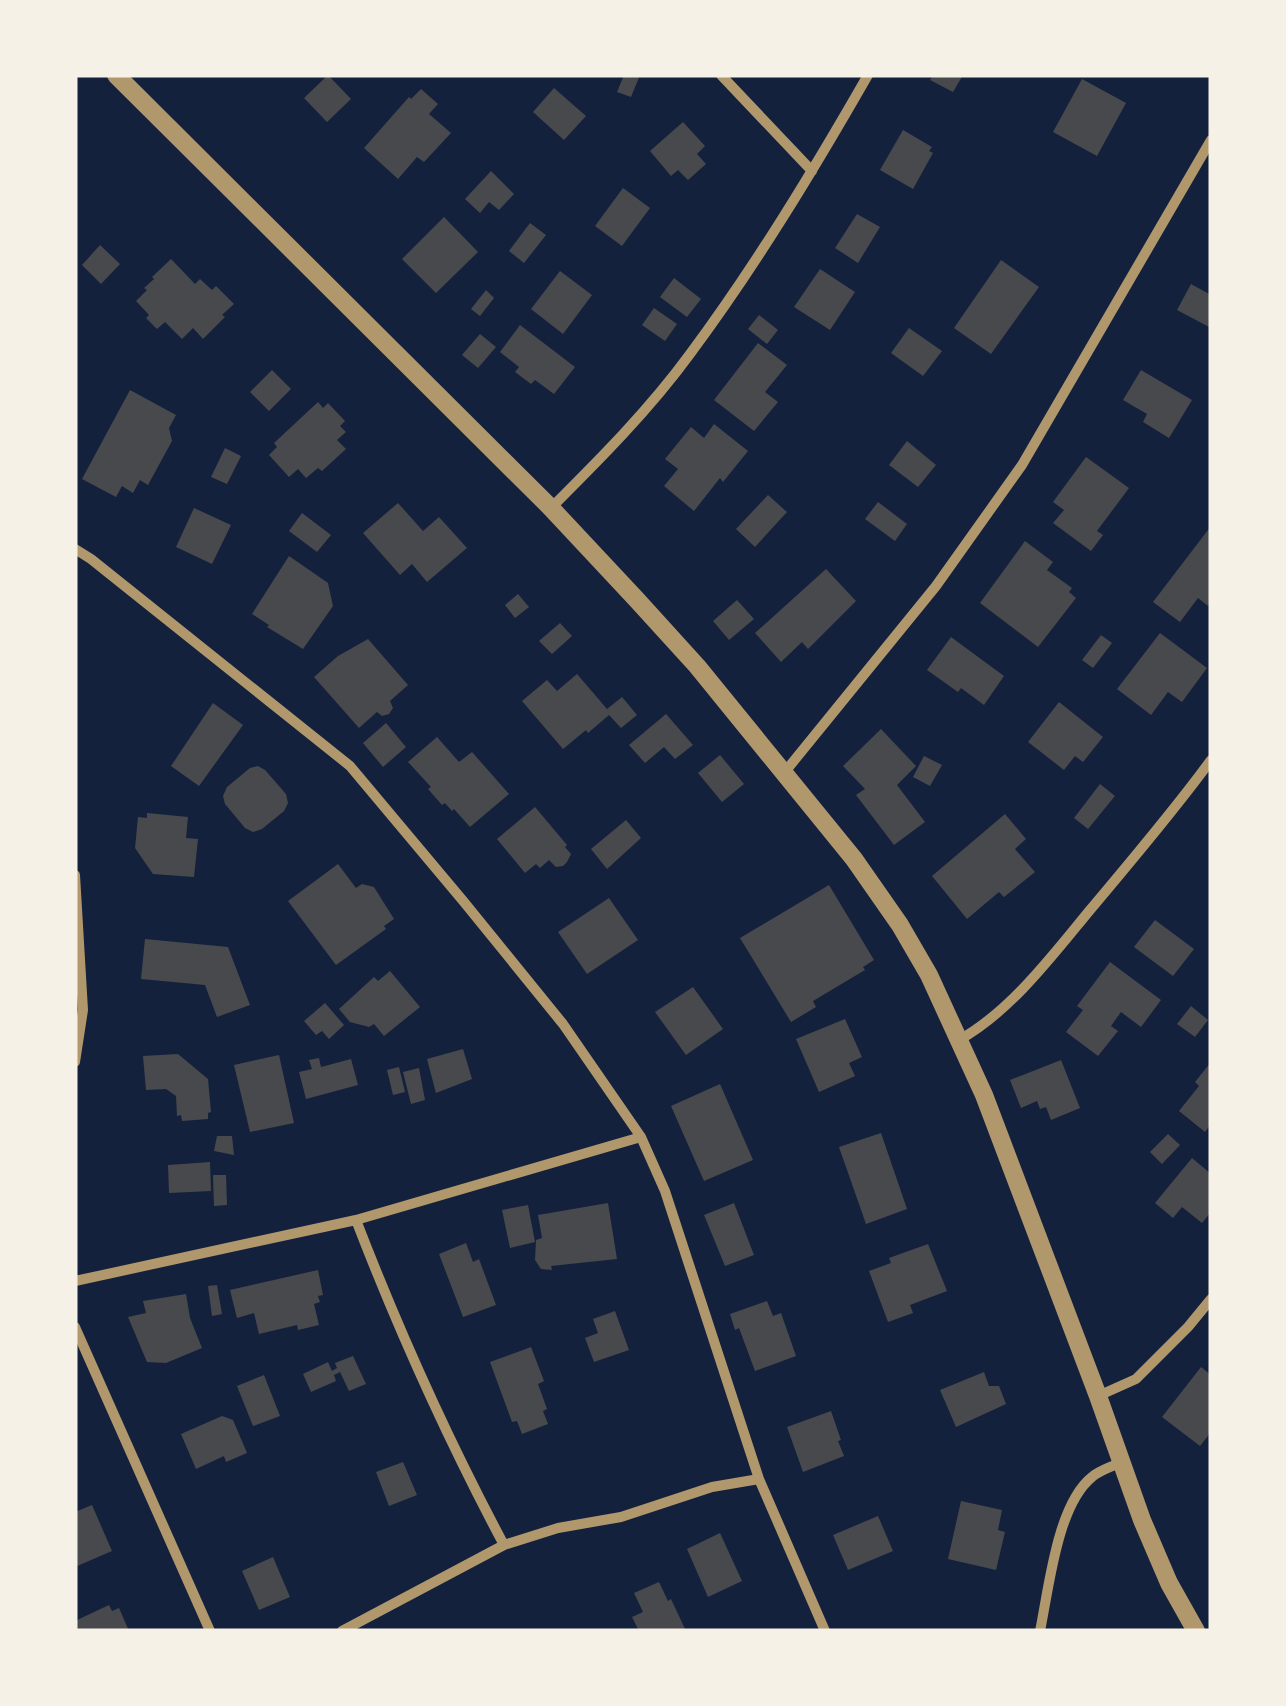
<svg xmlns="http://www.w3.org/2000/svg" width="1286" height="1706" viewBox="0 0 1286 1706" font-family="'DejaVu Sans',sans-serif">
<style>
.building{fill:#48494c}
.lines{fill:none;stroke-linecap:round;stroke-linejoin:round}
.minor{stroke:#b1986c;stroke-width:10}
.tertiary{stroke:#b1986c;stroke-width:18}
</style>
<rect width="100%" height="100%" fill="#14213d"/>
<!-- building -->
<path class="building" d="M328,75L351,99L327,122L304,98Z
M624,75H640L631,97L617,92Z
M933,75H963L953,92L930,80Z
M1082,79L1126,103L1097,156L1053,132Z
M554,88L586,116L564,140L533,112Z
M421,89L438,104L429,114L451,133L424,162L417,157L398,179L364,148L409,97L411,99Z
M683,122L705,146L697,154L706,164L688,180L678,170L671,176L650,151Z
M903,130L932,147L929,151L933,153L913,189L880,170Z
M491,171L514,194L499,210L489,202L480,213L465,199Z
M623,188L650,208L622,246L595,226Z
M857,214L880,227L858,263L835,248Z
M444,217L478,252L436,293L402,259Z
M530,223L546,235L524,263L509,251Z
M100,245L120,264L101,284L82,265Z
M171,259L195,284L200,279L212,290L216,286L234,304L222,315L225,317L203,339L193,328L182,339L165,322L157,329L146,318L149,315L136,301L147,290L144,288L154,279L152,277Z
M1001,260L1039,287L991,354L954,328Z
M820,269L855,292L830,330L794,307Z
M560,271L592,295L563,334L531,309Z
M674,278L701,299L687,317L660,297Z
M1191,284L1211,295V328L1177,310Z
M486,290L494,298L480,316L471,309Z
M654,308L677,324L665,341L642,325Z
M759,315L778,330L767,344L748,329Z
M520,325L575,367L554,394L535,380L531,384L515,372L519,367L500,352Z
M909,328L942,351L923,376L891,353Z
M480,334L496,347L478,368L462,355Z
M758,343L787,365L765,392L778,402L754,431L714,400Z
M272,370L291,389L269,411L250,392Z
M1141,370L1192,400L1169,438L1143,422L1147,414L1123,400Z
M130,390L176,415L169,428L172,441L148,485L140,480L133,493L122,486L116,497L82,479Z
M318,402L323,408L328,403L345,421L340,426L346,432L337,440L346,449L322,471L318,468L306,478L298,469L289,477L269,455L277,447L274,443Z
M714,424L748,451L723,482L720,478L694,511L664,486L678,469L665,459L691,427L704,438Z
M907,441L936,465L918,487L889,465Z
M225,448L241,456L227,484L211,477Z
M1086,457L1129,488L1097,531L1103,535L1091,551L1053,523L1064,510L1053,502Z
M768,495L787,512L755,547L736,529Z
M878,502L907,524L895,541L865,519Z
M398,503L423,531L439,517L467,548L427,582L412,564L400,575L363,533Z
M194,508L231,525L212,564L176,547Z
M302,513L331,535L317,552L289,531Z
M1211,526V602L1208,606L1198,598L1180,622L1153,602Z
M1025,541L1053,562L1047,570L1072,588L1069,592L1076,598L1038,647L980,603Z
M289,556L328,583L333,606L303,649L267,627L269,625L252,614Z
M826,569L856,601L808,649L802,642L781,662L755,633Z
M518,594L529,607L515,618L505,605Z
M737,600L754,619L729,640L713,621Z
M560,623L572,636L552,654L539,641Z
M1160,633L1207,668L1182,702L1168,692L1151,715L1117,689Z
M1101,635L1112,643L1093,668L1082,660Z
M951,637L1004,676L984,705L961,688L958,692L927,670Z
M368,639L408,685L390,701L393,708L389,714L382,716L377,712L359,728L314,677L338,656Z
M577,674L607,709L622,697L637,715L621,728L609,715L588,733L586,730L563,749L522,701L547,680L557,691Z
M1059,702L1103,737L1083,762L1075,756L1064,770L1028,742Z
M213,703L243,725L199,786L171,766Z
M666,714L693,745L675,759L664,747L645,763L629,745Z
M386,723L406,747L383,767L363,743Z
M881,729L916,766L897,785L925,822L894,845L856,795L865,789L843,766Z
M437,737L459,762L472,752L509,794L470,827L454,809L452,811L445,803L442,805L428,789L431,787L408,762Z
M720,755L744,784L722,802L698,773Z
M924,756L942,765L930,786L913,777Z
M258,766L265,770L286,794L288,803L284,811L262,829L253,832L245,828L225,804L223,796L227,787L250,768Z
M1100,784L1115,796L1088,829L1074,818Z
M535,807L567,845L565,847L571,854L567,862L563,866L556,867L549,860L540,868L536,864L525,873L497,839Z
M147,813L188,817L186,838L198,839L194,877L153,874L135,848L138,817L147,818Z
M1005,814L1026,839L1015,849L1035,872L1004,897L999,892L967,919L932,876Z
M626,820L641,838L607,869L591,849Z
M338,864L356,888L362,884L374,887L394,919L384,926L386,929L336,965L288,901Z
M829,885L874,960L863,967L865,970L813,1001L816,1007L791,1022L740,938Z
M609,898L638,940L587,974L558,932Z
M1155,920L1194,949L1173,976L1134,947Z
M145,939L228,947L250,1005L217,1017L205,985L141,979Z
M1110,962L1161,1000L1141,1027L1121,1012L1111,1026L1118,1031L1098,1056L1066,1032L1083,1010L1077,1006Z
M390,971L420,1007L384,1036L374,1024L369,1027L350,1022L339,1009L374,977L378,981Z
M693,987L723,1029L686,1055L655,1012Z
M325,1003L344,1025L329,1039L322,1031L316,1035L304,1021Z
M1191,1006L1208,1020L1195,1037L1177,1024Z
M845,1019L862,1057L849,1063L855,1076L819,1092L796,1039Z
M463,1049L472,1079L436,1093L427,1059Z
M178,1054L208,1079L211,1112L208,1113V1119L182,1121L181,1115L177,1116L176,1096L166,1089L146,1090L143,1056Z
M279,1055L294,1123L250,1132L234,1065Z
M319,1058L321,1067L351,1059L358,1085L306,1099L299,1072L312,1069L309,1060Z
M1061,1060L1080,1108L1051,1120L1046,1107L1040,1109L1037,1101L1021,1108L1010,1080Z
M1211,1062V1124L1205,1132L1179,1111L1199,1086L1195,1082Z
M399,1067L405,1092L393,1095L387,1070Z
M419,1068L425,1100L411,1104L403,1072Z
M720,1084L753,1160L704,1181L671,1106Z
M881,1133L907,1209L866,1224L839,1147Z
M1168,1134L1180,1145L1162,1164L1150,1152Z
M217,1136H232L234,1155L214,1151Z
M1192,1158L1211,1174V1212L1202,1223L1182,1207L1173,1218L1155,1203Z
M210,1162L211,1191L169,1193L168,1165Z
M213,1175H226L227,1205L214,1206Z
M608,1203L617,1259L551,1266L552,1270L541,1269L535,1260L536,1240L542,1238L538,1215Z
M734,1203L754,1255L725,1266L704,1215Z
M528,1205L535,1242L510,1248L502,1210Z
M466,1243L473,1262L479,1259L496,1305L463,1317L439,1254Z
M928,1244L947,1291L910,1305L913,1313L888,1322L869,1271L891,1263L889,1258Z
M318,1270L323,1295L318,1296L320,1302L314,1304L319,1325L298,1330L297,1325L259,1334L254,1313L237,1318L230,1290Z
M217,1285L222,1314L212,1316L208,1286Z
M186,1294L190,1318L202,1348L166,1363L147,1362L128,1317L146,1313L143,1301Z
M767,1301L773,1316L781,1313L796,1356L755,1371L739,1328L735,1330L730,1314Z
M615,1311L629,1350L594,1362L585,1338L598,1333L593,1319Z
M531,1347L544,1381L538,1384L547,1409L543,1411L548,1424L522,1434L517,1421L512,1422L490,1362Z
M353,1356L366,1384L349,1391L340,1372L334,1375L336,1381L311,1392L303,1374L328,1362L332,1371L337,1368L335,1363Z
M1201,1367L1211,1375V1432L1200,1446L1162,1417Z
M984,1372L989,1386H999L1006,1404L956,1427L940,1390Z
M264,1375L280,1416L253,1426L237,1386Z
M831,1411L841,1440L838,1441L844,1456L803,1472L787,1427Z
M222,1416L233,1420L247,1453L226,1462L224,1456L196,1469L181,1434Z
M403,1462L417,1495L389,1506L376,1472Z
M961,1501L1002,1510L998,1530L1005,1532L996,1570L948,1559Z
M92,1505L112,1551L75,1567V1512Z
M878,1516L893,1551L848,1570L833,1535Z
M720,1533L742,1581L708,1597L687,1549Z
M273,1557L290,1597L259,1610L242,1571Z
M659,1582L668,1601L671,1599L686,1631H639L632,1617L643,1612L634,1593Z
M109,1605L112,1611L119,1608L129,1631H75V1621Z"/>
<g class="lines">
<!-- minor -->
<path class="minor" d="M721,75L812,171
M551,508C600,459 649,410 690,354C756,265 813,171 868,75
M75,549L91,559L350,766L464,902L563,1024L641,1137L665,1191L759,1479L825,1631
M784,773L936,586L1022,465L1211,140
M75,875L83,1010L75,1062
M959,1040C1011,1011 1052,956 1090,910C1131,861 1173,812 1211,760
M356,1220C400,1334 447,1438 504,1545
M75,1281L356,1220L641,1137
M75,1327L210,1631
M1098,1396L1136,1379L1188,1327L1211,1299
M342,1631L504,1545L558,1528L621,1517L712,1487L759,1479
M1040,1631C1049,1588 1057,1505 1092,1477C1100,1470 1112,1467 1121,1462"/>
<!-- tertiary -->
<path class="tertiary" d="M116,75L551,508L637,600L697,666L854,859L900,925L929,975L984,1095L1098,1396L1142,1520L1169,1583L1196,1631"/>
</g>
<!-- border -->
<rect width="1286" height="1706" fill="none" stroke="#f6f1e7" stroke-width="155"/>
</svg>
